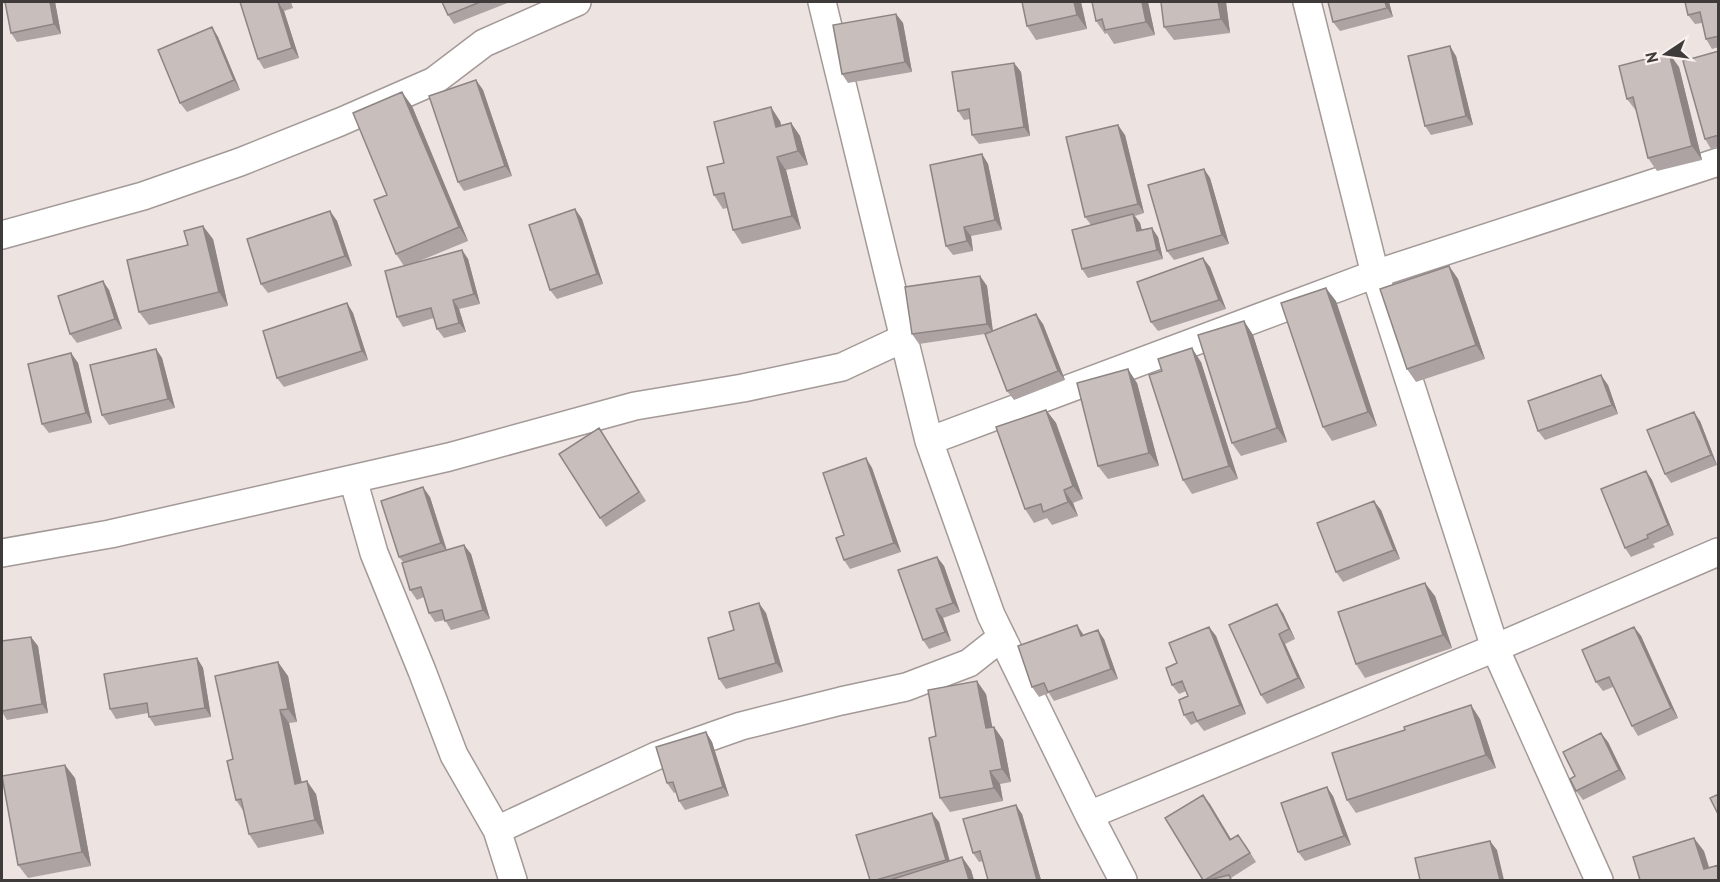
<svg xmlns="http://www.w3.org/2000/svg" width="1720" height="882" viewBox="0 0 1720 882" font-family="'PT Sans',sans-serif">
<style>
.lines{fill:none;stroke-linecap:round;stroke-linejoin:round}
.street-casing{stroke:#a39a98;stroke-width:30}
.street{stroke:#fff;stroke-width:27}
.wall{fill:#aca3a2}
.shaded-wall{fill:#8c8584}
.building{fill:#c8bebc;stroke:#8c8584;stroke-width:1.5}
</style>
<rect width="100%" height="100%" fill="#ede3e1"/>
<g class="lines">
<!-- street casing -->
<g class="street-casing">
<path id="street" d="M822,2L929,441L991,615L1089,815L1123,880
M1307,2L1375,274L1495,648L1599,880
M2,235L143,196L240,162L340,122L434,81L484,43L577,2
M929,441L1375,274L1718,162
M353,479L374,553L422,671L454,755L497,830L513,880
M2,553L110,534L449,457L635,406L743,388L842,367L904,338
M1089,815L1495,648L1718,552
M497,830L656,756L741,726L841,701L906,687L969,663L1002,637"/>
</g>
<!-- street -->
<use href="#street" class="street"/>
</g>
<!-- wall -->
<path class="wall" d="M5,2H55L61,34L17,42L11,33Z
M240,2H291L293,8L284,11L299,58L264,69L258,59Z
M442,2H510L454,24L448,15Z
M1081,2L1087,29L1036,40L1027,26Z
M1148,2L1155,35L1114,44L1107,33L1105,34L1096,21Z
M1161,2H1226L1230,33L1174,40L1164,27Z
M1328,2H1389L1393,17L1340,31L1333,22Z
M1719,2V47L1712,49L1706,39L1702,23L1695,24L1688,15Z
M896,14L903,23L912,72L848,83L842,74Z
M212,27L218,37L240,90L187,112L180,103Z
M1719,51V146L1711,149L1705,139Z
M1456,56L1473,125L1431,135L1425,126Z
M1014,63L1021,72L1030,136L979,144L972,135L970,119L964,120L958,111Z
M1679,67L1702,160L1657,171L1648,158L1637,112L1627,99Z
M476,80L483,90L512,176L464,191L458,182Z
M412,106L468,241L417,262L462,250L468,259L480,304L459,309L466,332L444,338L437,329L434,318L403,327L397,317L404,266L396,254L387,195Z
M780,121L781,125L791,123L800,136L808,165L786,170L801,229L742,244L733,230L727,208L723,209L714,195L724,163Z
M1125,135L1144,213L1135,216L1140,223L1142,230L1158,237L1163,259L1088,278L1082,269L1091,225L1085,217Z
M982,154L988,164L1002,230L971,236L973,251L953,255L946,246Z
M1204,169L1210,178L1229,244L1174,260L1167,251Z
M575,209L582,219L603,284L557,299L550,290Z
M330,211L337,221L352,266L268,293L261,284Z
M213,239L228,306L149,325L139,312L188,245Z
M1449,266L1458,279L1485,359L1416,382L1407,369Z
M1210,267L1226,309L1158,331L1151,322Z
M980,276L987,286L993,331L1043,324L1065,380L1014,400L1007,391L985,334L919,344L912,334Z
M109,290L122,329L77,343L70,334Z
M1336,301L1377,426L1332,441L1323,427Z
M347,303L353,313L368,360L284,387L277,378Z
M1244,321L1253,335L1287,442L1241,456L1232,443Z
M156,349L162,358L175,408L109,425L102,415Z
M71,353L78,363L92,423L49,433L42,424Z
M1201,362L1238,479L1192,494L1183,480Z
M1137,383L1159,466L1108,479L1098,466Z
M1608,385L1618,414L1545,440L1538,431Z
M1046,410L1056,423L1083,499L1073,503L1078,516L1052,525L1047,518L1034,523L1025,509Z
M1700,421L1717,465L1671,483L1665,474Z
M599,428L646,501L606,527L600,518Z
M866,458L872,468L901,552L850,569L844,560V535Z
M1646,471L1652,480L1674,535L1653,544L1655,547L1631,557L1625,548Z
M430,497L447,550L464,545L471,554L490,619L451,630L445,620L435,622L429,613L424,597L417,600L410,590L403,562L399,557Z
M1381,510L1400,559L1343,582L1336,572Z
M937,557L944,566L960,612L943,618L951,641L929,649L923,640Z
M1435,596L1452,648L1365,678L1356,664Z
M766,613L783,672L726,689L719,679L734,630Z
M1283,613L1295,639L1285,644L1305,688L1267,704L1261,695Z
M1209,627L1216,636L1246,714L1204,731L1197,722L1191,725L1184,715L1188,696L1186,691L1179,694L1172,685L1177,663Z
M1634,627L1641,636L1678,718L1638,736L1632,726L1613,687L1603,691L1596,682Z
M1084,635L1104,639L1118,679L1054,701L1049,693L1039,697L1032,687Z
M2,641L38,646L48,713L7,720L2,712Z
M197,658L203,668L211,717L155,726L149,717L148,713L116,719L110,709Z
M288,676L297,722L289,723L301,782L316,794L324,834L258,848L249,834L244,812L236,800L233,759Z
M986,694L992,727H994L1003,740L1011,782L1000,784L1003,801L950,812L940,798L936,736Z
M1480,719L1496,768L1356,813L1347,800Z
M706,732L712,742L729,796L685,810L679,801L676,792L674,793L667,783Z
M1608,742L1626,779L1583,800L1576,791L1575,776Z
M75,778L91,866L28,878L18,865Z
M1203,795L1231,840L1245,844L1256,862L1231,878L1233,880H1203Z
M1333,796L1351,845L1305,861L1298,852Z
M1022,814L1041,880H988L983,861L979,862L973,853Z
M939,822L950,861L962,857L971,870L974,880H870Z"/>
<!-- shaded-wall -->
<path class="shaded-wall" d="M50,2H55L61,34L54,24Z
M278,2L284,11L299,58L292,48Z
M1074,2H1081L1087,29L1077,15Z
M1142,2H1148L1155,35L1146,22Z
M1218,2H1226L1230,33L1221,19Z
M1385,2H1389L1393,17L1387,8Z
M896,14L903,23L912,72L905,62Z
M212,27L218,37L240,90L234,80Z
M1450,46L1456,56L1473,125L1466,116Z
M1669,53L1679,67L1702,160L1692,146Z
M1014,63L1021,72L1030,136L1024,127Z
M476,80L483,90L512,176L505,166Z
M402,92L412,106L468,241L459,227Z
M771,107L780,121L785,140L776,127Z
M791,123L800,136L808,165L798,151Z
M1118,125L1125,135L1144,213L1138,204Z
M982,154L988,164L1002,230L995,220Z
M777,157L786,170L801,229L792,216Z
M1204,169L1210,178L1229,244L1222,235Z
M575,209L582,219L603,284L597,274Z
M330,211L337,221L352,266L345,256Z
M1133,214L1140,223L1144,241L1137,231Z
M203,226L213,239L228,306L219,292Z
M964,227L971,236L973,251L967,241Z
M1152,228L1158,237L1163,259L1157,250Z
M462,250L468,259L480,304L474,294Z
M1203,258L1210,267L1226,309L1219,300Z
M1449,266L1458,279L1485,359L1476,345Z
M980,276L987,286L993,333L987,324Z
M103,281L109,290L122,329L115,319Z
M1326,288L1336,301L1377,426L1368,412Z
M453,300L459,309L466,332L459,323Z
M347,303L353,313L368,360L362,351Z
M1036,314L1043,324L1065,380L1058,371Z
M1244,321L1253,335L1287,442L1277,428Z
M1192,348L1201,362L1238,479L1229,466Z
M156,349L162,358L175,408L168,399Z
M71,353L78,363L92,423L86,413Z
M1128,369L1137,383L1159,466L1149,453Z
M1601,375L1608,385L1618,414L1612,405Z
M1046,410L1056,423L1083,499L1073,486Z
M1694,412L1700,421L1717,465L1711,455Z
M866,458L872,468L901,552L894,543Z
M1646,471L1652,480L1674,535L1668,525Z
M423,487L430,497L447,552L441,543Z
M1064,490L1073,503L1078,516L1068,502Z
M1374,501L1381,510L1400,559L1394,550Z
M464,545L471,554L490,619L483,610Z
M937,557L944,566L960,612L953,603Z
M1425,583L1435,596L1452,648L1443,635Z
M759,603L766,613L783,672L776,663Z
M1277,604L1283,613L1295,639L1289,629Z
M936,609L943,618L951,641L945,632Z
M1077,625L1083,634L1087,645L1081,636Z
M1209,627L1216,636L1246,714L1240,705Z
M1634,627L1641,636L1678,718L1671,708Z
M1098,630L1104,639L1118,679L1111,669Z
M1279,634L1285,644L1305,688L1298,678Z
M31,637L38,646L48,713L42,704Z
M197,658L203,668L211,717L205,708Z
M278,662L288,676L297,722L288,709Z
M977,681L986,694L995,741L986,728Z
M1471,705L1480,719L1496,768L1486,755Z
M280,710L289,723L305,797L295,784Z
M994,727L1003,740L1011,782L1002,769Z
M706,732L712,742L729,796L723,787Z
M1601,733L1608,742L1626,779L1619,770Z
M65,765L75,778L91,866L82,852Z
M990,771L1000,784L1003,801L994,788Z
M307,781L316,794L324,834L315,820Z
M1327,787L1333,796L1351,845L1344,836Z
M1203,795L1210,804L1237,849L1230,840Z
M1016,805L1022,814L1041,880H1037Z
M932,813L939,822L952,870L946,860Z
M1694,838L1704,851L1713,880L1704,869Z
M1490,841L1497,850L1504,880H1500Z
M962,857L971,870L974,880H969Z"/>
<!-- building -->
<path class="building" d="M5,2H50L54,24L11,33Z
M240,2H278L292,48L258,59Z
M442,2H480L448,15Z
M1022,2H1074L1077,15L1027,26Z
M1092,2H1142L1146,22L1105,30L1102,19L1096,21Z
M1161,2H1218L1221,19L1164,27Z
M1328,2H1385L1387,8L1333,22Z
M1685,2H1719V36L1706,39L1700,12L1688,15Z
M896,14L905,62L842,74L833,25Z
M212,27L234,80L180,103L158,50Z
M1450,46L1466,116L1425,126L1408,56Z
M1719,51V135L1705,139L1683,61Z
M1669,53L1692,146L1648,158L1633,97L1627,99L1619,66Z
M1014,63L1024,127L972,135L969,109L958,111L952,72Z
M476,80L505,166L458,182L429,96Z
M402,92L459,227L396,254L374,200L387,195L353,113Z
M771,107L776,127L791,123L798,151L777,157L792,216L733,230L724,193L714,195L707,167L724,163L714,122Z
M1118,125L1138,204L1085,217L1066,137Z
M982,154L995,220L964,227L967,241L946,246L930,165Z
M1204,169L1222,235L1167,251L1148,185Z
M575,209L597,274L550,290L529,225Z
M330,211L345,256L261,284L247,239Z
M1133,214L1137,231L1152,228L1157,250L1082,269L1072,230Z
M203,226L219,292L139,312L127,260L188,245L184,231Z
M462,250L474,294L453,300L459,323L437,329L431,308L397,317L385,271Z
M1203,258L1219,300L1151,322L1137,282Z
M1449,266L1476,345L1407,369L1380,289Z
M980,276L987,324L912,334L905,287Z
M103,281L115,319L70,334L58,296Z
M1326,288L1368,412L1323,427L1281,303Z
M347,303L362,351L277,378L263,331Z
M1036,314L1058,371L1007,391L985,334Z
M1244,321L1277,428L1232,443L1198,335Z
M1192,348L1229,466L1183,480L1149,375L1162,371L1158,359Z
M156,349L168,399L102,415L90,365Z
M71,353L86,413L42,424L28,364Z
M1128,369L1149,453L1098,466L1077,383Z
M1601,375L1612,405L1538,431L1528,401Z
M1046,410L1073,486L1064,490L1068,502L1043,512L1041,504L1025,509L996,427Z
M1694,412L1711,455L1665,474L1647,430Z
M599,428L639,492L600,518L559,454Z
M866,458L894,543L844,560L836,538L844,535L823,473Z
M1646,471L1668,525L1647,535L1648,538L1625,548L1601,489Z
M423,487L441,543L399,557L381,501Z
M1374,501L1394,550L1336,572L1317,523Z
M464,545L483,610L445,621L442,610L429,613L421,587L410,590L402,563Z
M937,557L953,603L936,609L945,632L923,640L898,570Z
M1425,583L1443,635L1356,664L1338,612Z
M759,603L776,663L719,679L708,638L734,630L729,612Z
M1277,604L1289,629L1279,634L1298,678L1261,695L1229,625Z
M1077,625L1081,636L1098,630L1111,669L1048,692L1044,683L1032,687L1018,646Z
M1209,627L1240,705L1197,721L1193,712L1184,715L1179,700L1188,696L1182,681L1172,685L1166,668L1177,663L1169,643Z
M1634,627L1671,708L1632,726L1609,677L1596,682L1582,650Z
M31,637L42,704L2,711V641Z
M197,658L205,708L149,717L147,703L110,709L104,674Z
M278,662L288,709L280,710L295,784L307,781L315,820L249,834L241,799L236,800L227,761L233,759L215,676Z
M977,681L986,728L994,727L1002,769L990,771L994,788L940,798L929,738L936,736L928,690Z
M1471,705L1486,755L1347,800L1332,753L1405,730L1404,727Z
M706,732L723,787L679,801L673,782L667,783L656,747Z
M1601,733L1619,770L1576,791L1570,779L1575,776L1563,752Z
M65,765L82,852L18,865L2,776Z
M1327,787L1344,836L1298,852L1281,803Z
M1719,794V816L1710,798Z
M1203,795L1230,840L1238,835L1250,853L1205,880H1203L1165,818Z
M1016,805L1037,880H988L980,851L973,853L963,819Z
M932,813L946,860L876,880H870L856,835Z
M1694,838L1704,869L1719,865V880H1640L1633,857Z
M1490,841L1500,880H1420L1415,858Z
M962,857L969,880H890Z
M1229,875L1231,880H1208Z"/>
<!-- border -->
<rect width="1720" height="882" fill="none" stroke="#3f3b3a" stroke-width="6"/>
<!-- north arrow -->
<g transform="translate(1666 54) rotate(257)" stroke="#faf0ee" stroke-width="4.5" paint-order="stroke">
<path d="M0-4.5L10 22L0 15L-10 22Z" fill="#3f3b3a"/>
<text y="-9" font-size="16" font-weight="bold" text-anchor="middle" fill="#3f3b3a">N</text>
</g>
</svg>
